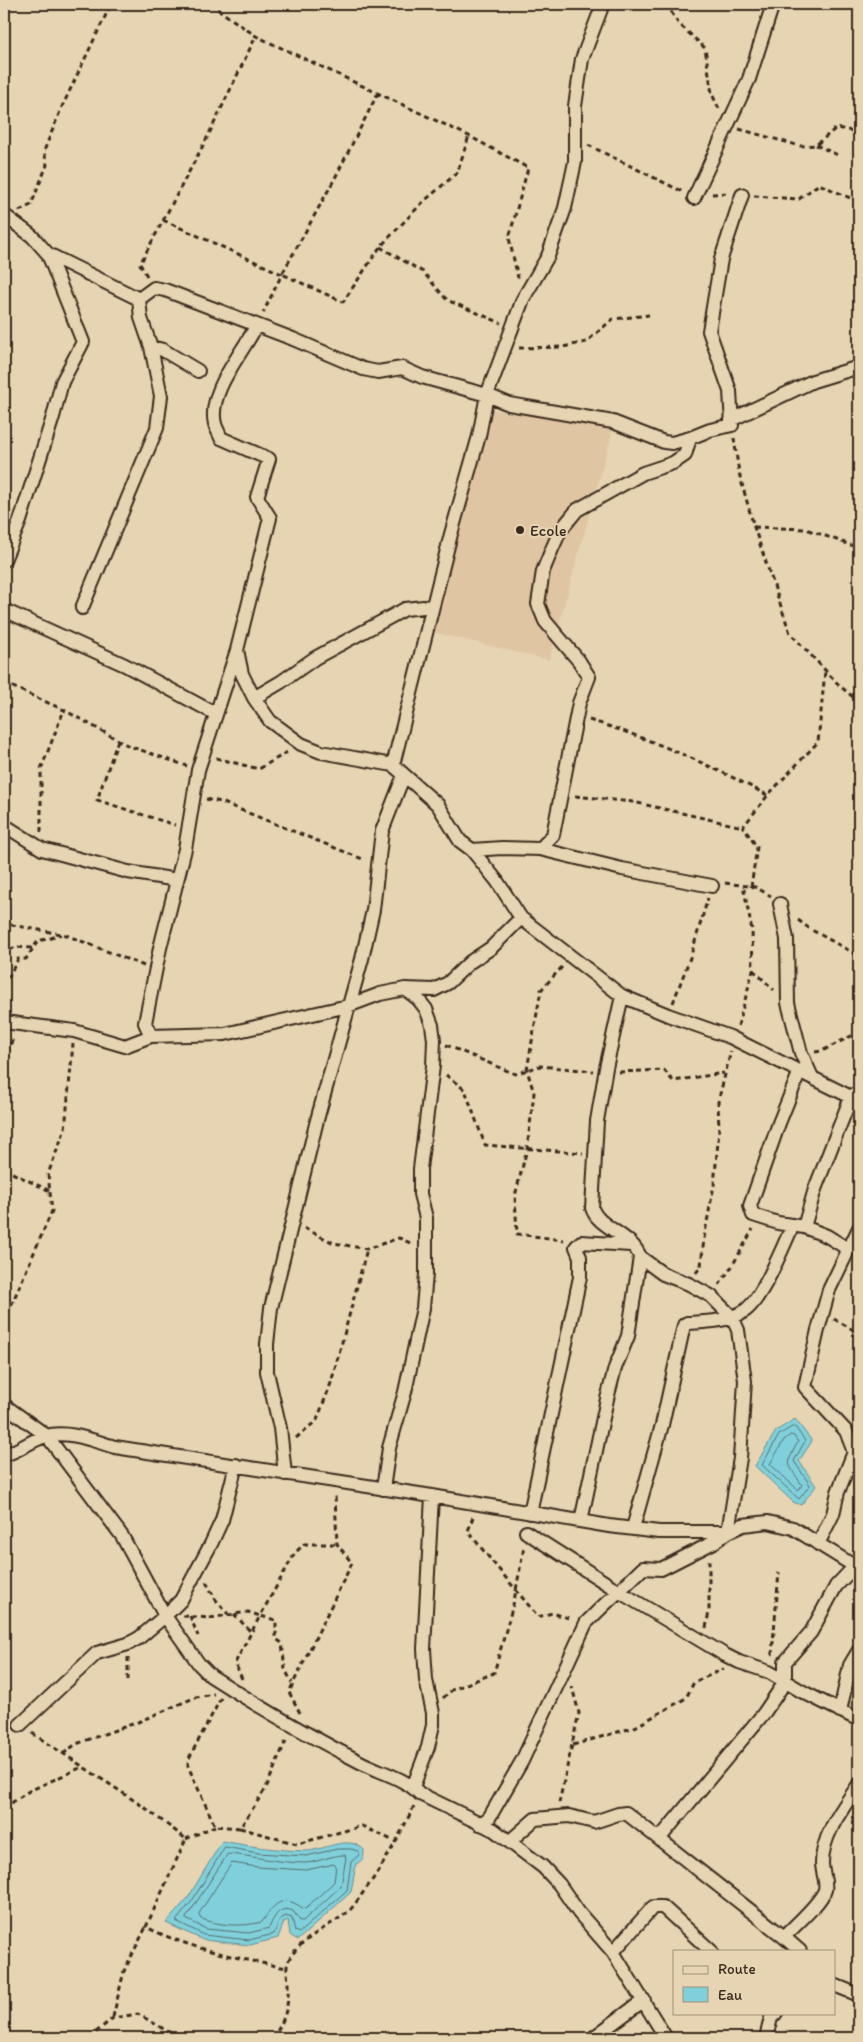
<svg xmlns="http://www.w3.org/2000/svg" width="863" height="2042" viewBox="0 0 863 2042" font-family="Itim,sans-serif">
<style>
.built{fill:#dfc5a2}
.water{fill:#80d0dc;stroke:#648e90}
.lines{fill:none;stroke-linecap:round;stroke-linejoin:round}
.shore{stroke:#576c6a;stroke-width:1}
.minor-casing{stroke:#3b2a1e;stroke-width:16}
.path{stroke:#3b2a1e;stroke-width:3;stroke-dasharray:5 4;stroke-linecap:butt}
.minor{stroke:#e7d4b2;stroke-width:12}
.poi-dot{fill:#3b2a1e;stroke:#e7d4b2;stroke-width:2}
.labels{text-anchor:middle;stroke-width:4;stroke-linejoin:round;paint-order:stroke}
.poi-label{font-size:16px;fill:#3b2a1e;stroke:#e7d4b2;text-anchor:start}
</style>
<rect width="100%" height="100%" fill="#e7d4b2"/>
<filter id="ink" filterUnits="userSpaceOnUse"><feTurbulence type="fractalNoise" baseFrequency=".02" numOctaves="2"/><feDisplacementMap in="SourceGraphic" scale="10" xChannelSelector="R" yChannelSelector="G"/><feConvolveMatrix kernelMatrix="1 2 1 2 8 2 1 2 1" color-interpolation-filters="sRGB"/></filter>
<g filter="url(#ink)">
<!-- built -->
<path class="built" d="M490,409L613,429L549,660L432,632Z"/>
<!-- water -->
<path class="water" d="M795,1419L812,1441L799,1461L816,1486L801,1505L793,1502L755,1466L776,1431Z
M222,1841C249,1846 276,1850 304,1851C322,1852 348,1833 364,1850C364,1858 363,1860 356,1864L351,1892L298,1940L290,1935L288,1920L284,1922L278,1938L250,1945L203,1940L166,1923L188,1898Z"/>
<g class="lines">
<!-- shore -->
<path class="shore" d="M792,1427H795L805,1441L794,1461L810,1485L799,1499L762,1465L779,1435Z
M791,1435L794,1436L798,1442C785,1466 787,1462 802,1485L798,1490L770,1464L784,1440Z
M225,1847L258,1853L306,1856L337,1849H351L358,1851L359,1855L351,1862L347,1890L299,1933L295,1931L292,1918L286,1916L280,1919L274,1934L249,1940L204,1935L176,1921L192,1901Z
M228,1854C254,1856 280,1863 306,1863C319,1862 331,1855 345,1855L346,1858L341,1886L303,1921H300L293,1911C279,1905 274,1917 269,1928L249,1933L206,1929L186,1919Z
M232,1863L257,1867L306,1870L334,1864L336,1866L334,1882L305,1909C301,1908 299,1905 294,1903C277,1896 270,1911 262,1922C243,1927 218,1926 200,1918L199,1914Z"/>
<!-- minor casing -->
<g class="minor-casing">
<path id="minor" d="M694,198L749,79L773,4
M4,215L32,236L48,254L139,299L154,288L165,290L293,339L363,369L378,372L402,368L422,377L487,395L509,404L613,422L664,442L672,443L690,438L685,455L673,463L643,473L577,510L560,531L552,549L543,571L538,604L545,621L579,661L589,677L579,703L553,835L540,849L502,848L472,850
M256,326C243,353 207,392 215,424C216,428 219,433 221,438L269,459L257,497L270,518L237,650L242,674L254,698L270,721L301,744L321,752L393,765L438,805L460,841L472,850L497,881L521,918L622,996L668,1015L730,1037L859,1101
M151,347L163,350L198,371
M731,420L813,381L859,367
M690,438L710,430L732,425L730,391L709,331L721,259L742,195
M4,560L20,521L53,417L62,382L83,342L48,254
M82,608L157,428L161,396L151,347L141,318L139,299
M4,610L125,665L216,714
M254,698L281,682L315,658L405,609L433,606
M393,765L451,534L479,436L487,395L523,299L548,256L565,208L575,162V106L582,59L603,4
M4,825L42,849L128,872L177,880
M540,849L622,869L712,886
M780,904L787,939L788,1003L801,1053L812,1077
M4,1022L74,1031L125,1046L151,1036L225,1034L348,1006L380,994L405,989L434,990L448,983L470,962L491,948L521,918
M151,1036L145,1023L160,948L185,849L198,770L236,653
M800,1071L779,1123L750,1206L753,1215L778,1223L804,1227L827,1236L848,1249
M804,1227L815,1189L851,1097L857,1093
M4,1405L47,1436L122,1536L165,1616L199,1664L211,1676C259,1707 309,1736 360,1762C379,1772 405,1778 420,1794L494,1830L543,1867L559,1884L579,1913L613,1952L666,2038
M4,1455C19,1451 31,1440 46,1436C68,1430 94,1441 115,1447L432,1496L609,1526L659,1532H728L743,1525L768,1522L793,1528L859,1569
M285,1474L280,1428L267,1372V1344L271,1308L317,1120L362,959L373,910L382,831L404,775
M383,1489L389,1448L405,1392L423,1308L426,1274V1218L420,1194V1169L433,1066L434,1040L432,1025L426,1009L418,999L405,989
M530,1513L580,1277V1257L576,1247L581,1242L631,1245
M581,1521L607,1399L615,1368L628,1336L640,1257C632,1234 598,1228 592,1208L597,1121L606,1068L622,996
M633,1528L662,1425L684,1325L687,1323C706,1322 726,1322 743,1312C762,1301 783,1246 793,1225
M526,1532L620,1592L725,1655L739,1662L769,1672L803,1692L859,1720
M818,1544L833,1514L838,1492L854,1452L846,1431L805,1387L818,1330L829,1290L859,1228
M840,1711L850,1665L859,1650
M20,1725L97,1653L128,1644L139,1638L165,1616L181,1600L211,1544L222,1520L236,1465
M413,1787L428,1747L433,1725V1713L426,1680L424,1649L432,1496
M480,1824L489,1818L522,1761L586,1623C604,1604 624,1587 643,1568L661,1569L714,1542L728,1532L740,1458L745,1381L738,1330L732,1317L711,1296L689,1284L663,1274L640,1257
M660,1838L764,1713L785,1682V1662L811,1632L836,1586L855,1566
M510,1841L535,1819L569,1816L594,1822L618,1814L626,1813L784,1937
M800,1951L784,1937C795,1925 820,1904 825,1890C827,1882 822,1872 822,1863C822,1834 844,1807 859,1784
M613,1952L653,1907H663L711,1951
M834,1985L859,1995
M593,2038L644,2000
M766,2038L771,2018L776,2013"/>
</g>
<!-- path -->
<path class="path" d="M210,4L256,36L469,136L528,168L509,238L518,278
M666,4L678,23L705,48L712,94L720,111
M378,93L334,180L282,274L343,302L380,247L422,203L457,173L469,136
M739,129L800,146L816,145L836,128L848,130L859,136
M588,145L683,192
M816,145L840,156
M712,194L728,193
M754,196L799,199L819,184L859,202
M19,211L31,205L47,165L44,151L61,109L111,4
M163,220L282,274L263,313
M380,247L423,272L447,300L501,323
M147,276L140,264L208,136L256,36
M519,348L563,347L586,342L613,319L649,315
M734,438L739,473L754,527L790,633L840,686L859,702
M754,527L806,529L859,548
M4,683L64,710L129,746L187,766
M589,720C652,739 710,765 767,795
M118,740L97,800L175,825
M216,758L259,769L289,751
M575,796L633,802L743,827
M206,799L221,802L365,860
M41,832V769L64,710
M725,883L755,887L771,896
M751,887L757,847L743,827L768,795L818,742L825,671
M4,920L7,924L66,935L144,966
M798,920L810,929L859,956
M10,950L15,947L33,948
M562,967L541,990L527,1070L534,1093L527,1149L515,1196L517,1234L564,1240
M753,970L774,990
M4,986L18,959H26L38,941L51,938L61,934
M673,1003L691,955L708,898
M738,1026L753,970L752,930L743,885
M446,1045L515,1074L540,1066L593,1071
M815,1052L822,1051L859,1032
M4,1061L14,1036
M619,1072L664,1070L673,1081L724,1073
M446,1075L465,1090L485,1145L583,1153
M4,1169L50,1191
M304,1228L334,1243L367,1249L399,1238L413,1244
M696,1273L701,1266L704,1238L714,1185L719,1131L718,1102L731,1051
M719,1285L731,1268L753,1229
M834,1319L859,1333
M4,1322L52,1211L48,1174L65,1129L73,1044
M296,1438L317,1420L331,1383L367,1249
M473,1517L468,1531C491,1561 515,1588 538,1617L552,1613L572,1619
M4,1572L6,1576L4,1584
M206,1582L216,1600L228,1614
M234,1614L251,1632
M183,1616L210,1618L248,1612L260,1616L295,1553L304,1544H337
M190,1616L198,1636
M706,1628L709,1611V1559
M772,1655L779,1572
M128,1657V1683
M242,1679L235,1663L260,1616L276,1620V1639L282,1643L285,1669L292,1683
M4,1697L10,1715
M221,1698L188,1760V1766L215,1826L240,1828L266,1788L287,1738
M443,1698L452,1690L494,1673L514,1601L524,1547
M300,1713L289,1692L352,1563L337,1544L335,1495
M32,1733L144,1807L186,1839L146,1927C190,1949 238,1958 286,1968
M573,1745L635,1727L686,1698L694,1682L724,1669
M63,1754L76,1744L138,1722L196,1697L214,1694
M559,1803L579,1713L572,1687
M4,1808L29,1791L82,1767
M240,1828L297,1844L362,1826L396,1842
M186,1839L215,1826
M113,2017L124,1971L146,1927
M89,2038L113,2018L138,2014L179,2038
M272,2038C285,2022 289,2005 288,1985C288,1974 284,1966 291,1956C303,1938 331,1925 348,1912C353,1907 358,1900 362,1894C383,1867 399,1837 414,1806"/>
<!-- minor -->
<use href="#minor" class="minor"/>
</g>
</g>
<!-- markers -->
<circle class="poi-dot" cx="520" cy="530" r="5"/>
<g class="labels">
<!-- poi labels -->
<g class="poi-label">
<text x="530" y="536">Ecole</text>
</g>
</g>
<!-- margin -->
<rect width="863" height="2042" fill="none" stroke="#e7d4b2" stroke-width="20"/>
<rect x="10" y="10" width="843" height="2022" fill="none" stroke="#3b2a1e" stroke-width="2" filter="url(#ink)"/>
<!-- legend -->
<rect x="673" y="1950" width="162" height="65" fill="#e7d4b2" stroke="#a29077"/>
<rect x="683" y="1966" width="25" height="8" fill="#e7d4b2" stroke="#a29077"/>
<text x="718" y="1974" font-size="15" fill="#3b2a1e">Route</text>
<rect x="683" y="1987" width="25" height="15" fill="#80d0dc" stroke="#a29077"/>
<text x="718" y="2000" font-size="15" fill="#3b2a1e">Eau</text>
</svg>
